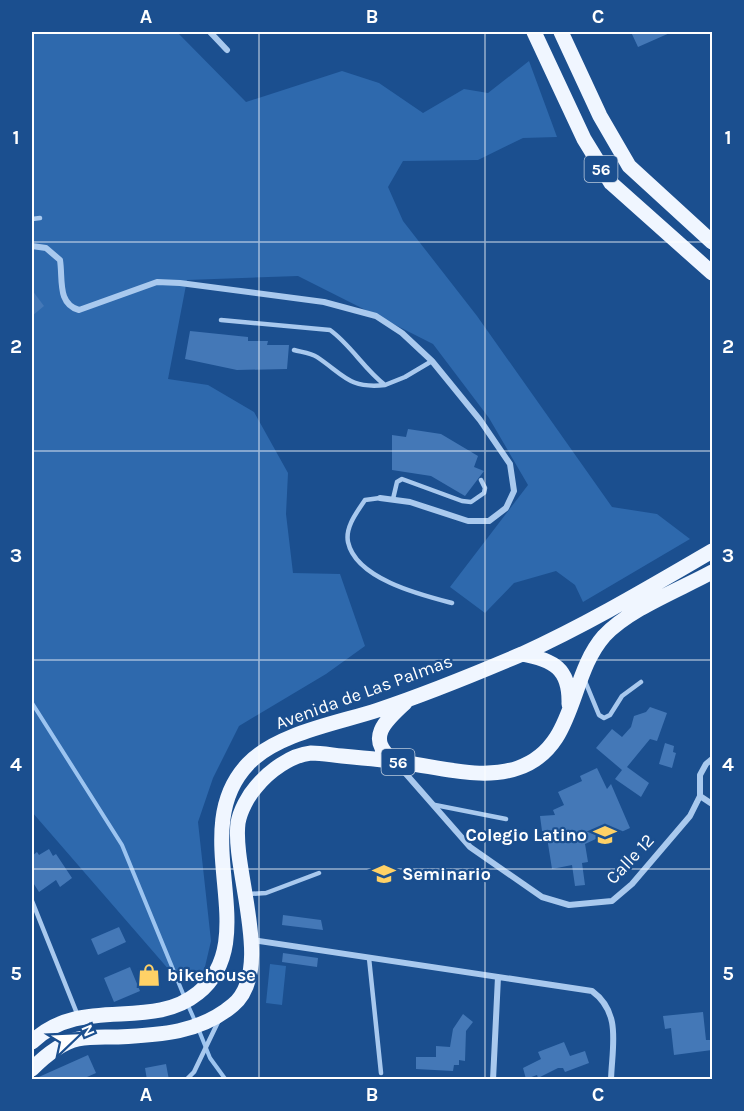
<svg xmlns="http://www.w3.org/2000/svg" width="744" height="1111" viewBox="0 0 744 1111" font-family="Karla,sans-serif">
<style>
.green{fill:#2e69ad}
.lines{fill:none;stroke-linecap:round;stroke-linejoin:round}
.stream{stroke:#9cc4f0;stroke-width:4}
.building{fill:#4478b7}
.lane{stroke:#a9c9ee;stroke-width:4.5}
.street{stroke:#a9c9ee;stroke-width:6}
.primary{stroke:#f0f6ff;stroke-width:15}
.grid{fill:none;stroke:#fff;stroke-width:1.5;stroke-opacity:0.55}
.labels{text-anchor:middle;stroke-width:4.5;stroke-linejoin:round;paint-order:stroke}
.shield{fill:#1b4f8f;stroke:#bbcadd;stroke-width:1.5}
.shield-label{font-size:16px;font-weight:bold;fill:#fff}
.street-label{font-size:18px;fill:#fff;stroke:#1b4f8f}
.poi-label{font-size:18px;font-weight:bold;fill:#fff;stroke:#1b4f8f;text-anchor:start}
.neatline{fill:none;stroke:#fff;stroke-width:2}
.grid-label{font-size:20px;text-anchor:middle;font-weight:bold;fill:#fff}
</style>
<rect width="100%" height="100%" fill="#1b4f8f"/>
<!-- green -->
<path class="green" d="M32,32H177L246,102L342,71L379,83L423,113L464,89L488,93L529,61L557,137L523,138L478,160L403,161L388,187L403,221L477,316L612,507L657,514L690,539L583,602L575,585L556,571L514,583L485,613L450,587L528,485L489,418L433,344L298,276L187,280L168,379L208,385L254,412L288,473L286,514L293,573L340,574L365,646L326,674L239,726L213,778L198,822L211,941L204,971L195,981H184L170,971L32,812Z
M270,964L286,966L282,1005L266,1003Z"/>
<g class="lines">
<!-- stream -->
<path class="stream" d="M32,703L122,845L184,996
M187,1003L195,1021
M198,1028L210,1058L226,1080"/>
</g>
<!-- building -->
<path class="building" d="M631,32H672L638,47Z
M32,290L44,306L32,316Z
M190,331L248,337V341H268L267,345H289L287,369L237,370L185,359Z
M408,429L441,434L478,456L474,467L484,471L465,496L431,476L392,470V435L406,437Z
M650,707L667,713L657,741L650,739L627,767L649,783L641,797L615,779L622,770L596,748L612,729L622,737L631,727L634,716L646,712Z
M665,743L674,746L673,752L676,753L672,768L659,764Z
M597,768L607,789L611,784L630,828L617,834L615,830L585,844L588,862L582,863L585,885L575,886L572,865L552,869L546,831H542L540,816L555,815L553,810L564,805L558,792L582,781L580,776Z
M49,849L53,856L56,854L72,878L60,887L56,880L39,892L32,881V856L37,852L39,855Z
M283,915L321,920L323,930L282,925Z
M119,927L126,942L98,955L91,939Z
M283,953L318,958L317,967L282,962Z
M130,967L140,991L114,1002L104,978Z
M703,1012L706,1040H712V1050L674,1055L671,1028L665,1029L663,1016Z
M463,1014L473,1022L466,1031L465,1061L459,1060V1065H454L453,1071L416,1069V1057H436V1046L450,1047L453,1029Z
M564,1042L570,1056L585,1051L589,1063L565,1072L563,1068H558L538,1078L537,1075L526,1079L523,1068L541,1059L538,1052Z
M88,1055L96,1073L87,1077L88,1080H32Z
M166,1064L169,1080H147L145,1068Z"/>
<g class="lines">
<!-- lane -->
<path class="lane" d="M32,219L40,218
M221,320L330,330C351,345 364,369 385,385L405,377L432,361
M294,350C301,352 311,353 317,357C344,375 349,389 385,385
M380,498L365,500C357,512 345,527 348,542C356,579 421,595 452,603
M393,499L397,482L402,479L462,501L471,502L484,493L485,488L481,480
M585,681L599,715L604,718L610,715L622,696L641,682
M435,805L506,819
M249,894L266,893L319,873
M32,901L78,1016
M369,958L381,1073
M186,1080L194,1072L218,1022"/>
<!-- street -->
<path class="street" d="M210,32L227,50
M32,246L46,248L60,260C63,279 57,304 79,310L157,282L180,283L324,302L376,316L402,333L432,361L480,420L510,464L514,491L506,508L489,521H468L410,502L380,498
M399,766L470,847L542,897L569,905L612,901L632,884L690,816L700,796V775L706,764L712,759
M700,796L712,804
M252,940L592,991C622,1013 612,1046 611,1080
M493,1080L498,977"/>
<!-- primary -->
<path class="primary" d="M534,32L584,139L611,183L712,273
M561,32L600,116L629,166L712,242
M522,654C553,660 570,668 569,704
M394,761C365,739 385,721 405,703
M32,1042C82,994 150,1032 198,993C266,938 184,831 248,764C277,733 339,723 378,710C426,694 475,674 522,654C588,624 650,587 712,551
M32,1069C44,1057 60,1043 78,1039C91,1036 105,1037 118,1037C160,1035 200,1033 233,1005C275,970 232,871 238,823C240,811 248,796 256,787C269,771 291,755 311,753C321,753 332,755 342,756C364,758 386,760 407,763C442,768 484,780 518,768C577,748 568,677 604,636C629,609 679,590 712,572"/>
</g>
<!-- grid -->
<path class="grid" d="M259,32V1080M485,32V1080M32,242H712M32,451H712M32,660H712M32,869H712"/>
<!-- icons -->
<defs>
<g id="school-bare" transform="scale(1.8)"><path d="M0-5L7-2L0 1L-7-2ZM-4 1L0 2.5L4 1V4Q0 6-4 4Z" fill="#ffd166" stroke="#1b4f8f" stroke-width="2.5" paint-order="stroke"/></g>
<g id="university-bare" transform="scale(1.8)"><path d="M0-5L7-2L0 1L-7-2ZM-4 1L0 2.5L4 1V4Q0 6-4 4Z" fill="#ffd166" stroke="#1b4f8f" stroke-width="2.5" paint-order="stroke"/></g>
<g id="shop-bare" transform="scale(1.8)"><path d="M-5-2.5h2.3a2.7 3.5 0 0 1 5.4 0H5L5.5 6h-11ZM-1.5-2.5h3a1.5 2.3 0 0 0-3 0Z" fill="#ffd166" stroke="#1b4f8f" stroke-width="2.5" paint-order="stroke"/></g>
</defs>
<g fill-rule="evenodd">
<use href="#school-bare" x="605" y="835"/>
<use href="#university-bare" x="384" y="874"/>
<use href="#shop-bare" x="149" y="975"/>
</g>
<g class="labels">
<!-- shield labels -->
<g class="shield">
<rect x="584.5" y="156" width="33" height="26" rx="4.5"/>
<rect x="381.5" y="749" width="33" height="26" rx="4.5"/>
</g>
<g class="shield-label">
<text x="601" y="175">56</text>
<text x="398" y="768">56</text>
</g>
<!-- street labels -->
<g class="street-label">
<text transform="translate(364 692) rotate(-20)" y="6">Avenida de Las Palmas</text>
<text transform="translate(630 859) rotate(-47)" y="6">Calle 12</text>
</g>
<!-- poi labels -->
<g class="poi-label">
<text x="587" y="841" text-anchor="end">Colegio Latino</text>
<text x="402" y="880">Seminario</text>
<text x="167" y="981">bikehouse</text>
</g>
</g>
<!-- border -->
<rect width="744" height="1111" fill="none" stroke="#1b4f8f" stroke-width="66"/>
<!-- north arrow -->
<g transform="translate(75 1036) rotate(67)" stroke="#1b4f8f" stroke-width="4.5" paint-order="stroke">
<path d="M0-4.5L10 22L0 15L-10 22Z" fill="#ffffff"/>
<text y="-9" font-size="16" font-weight="bold" text-anchor="middle" fill="#ffffff">N</text>
</g>
<rect x="33" y="33" width="678" height="1045" class="neatline"/>
<g class="grid-label">
<text x="146" y="23">A</text>
<text x="372" y="23">B</text>
<text x="598" y="23">C</text>
<text x="16" y="144">1</text>
<text x="728" y="144">1</text>
<text x="16" y="353">2</text>
<text x="728" y="353">2</text>
<text x="16" y="562">3</text>
<text x="728" y="562">3</text>
<text x="16" y="771">4</text>
<text x="728" y="771">4</text>
<text x="16" y="980">5</text>
<text x="728" y="980">5</text>
<text x="146" y="1101">A</text>
<text x="372" y="1101">B</text>
<text x="598" y="1101">C</text>
</g>
</svg>
